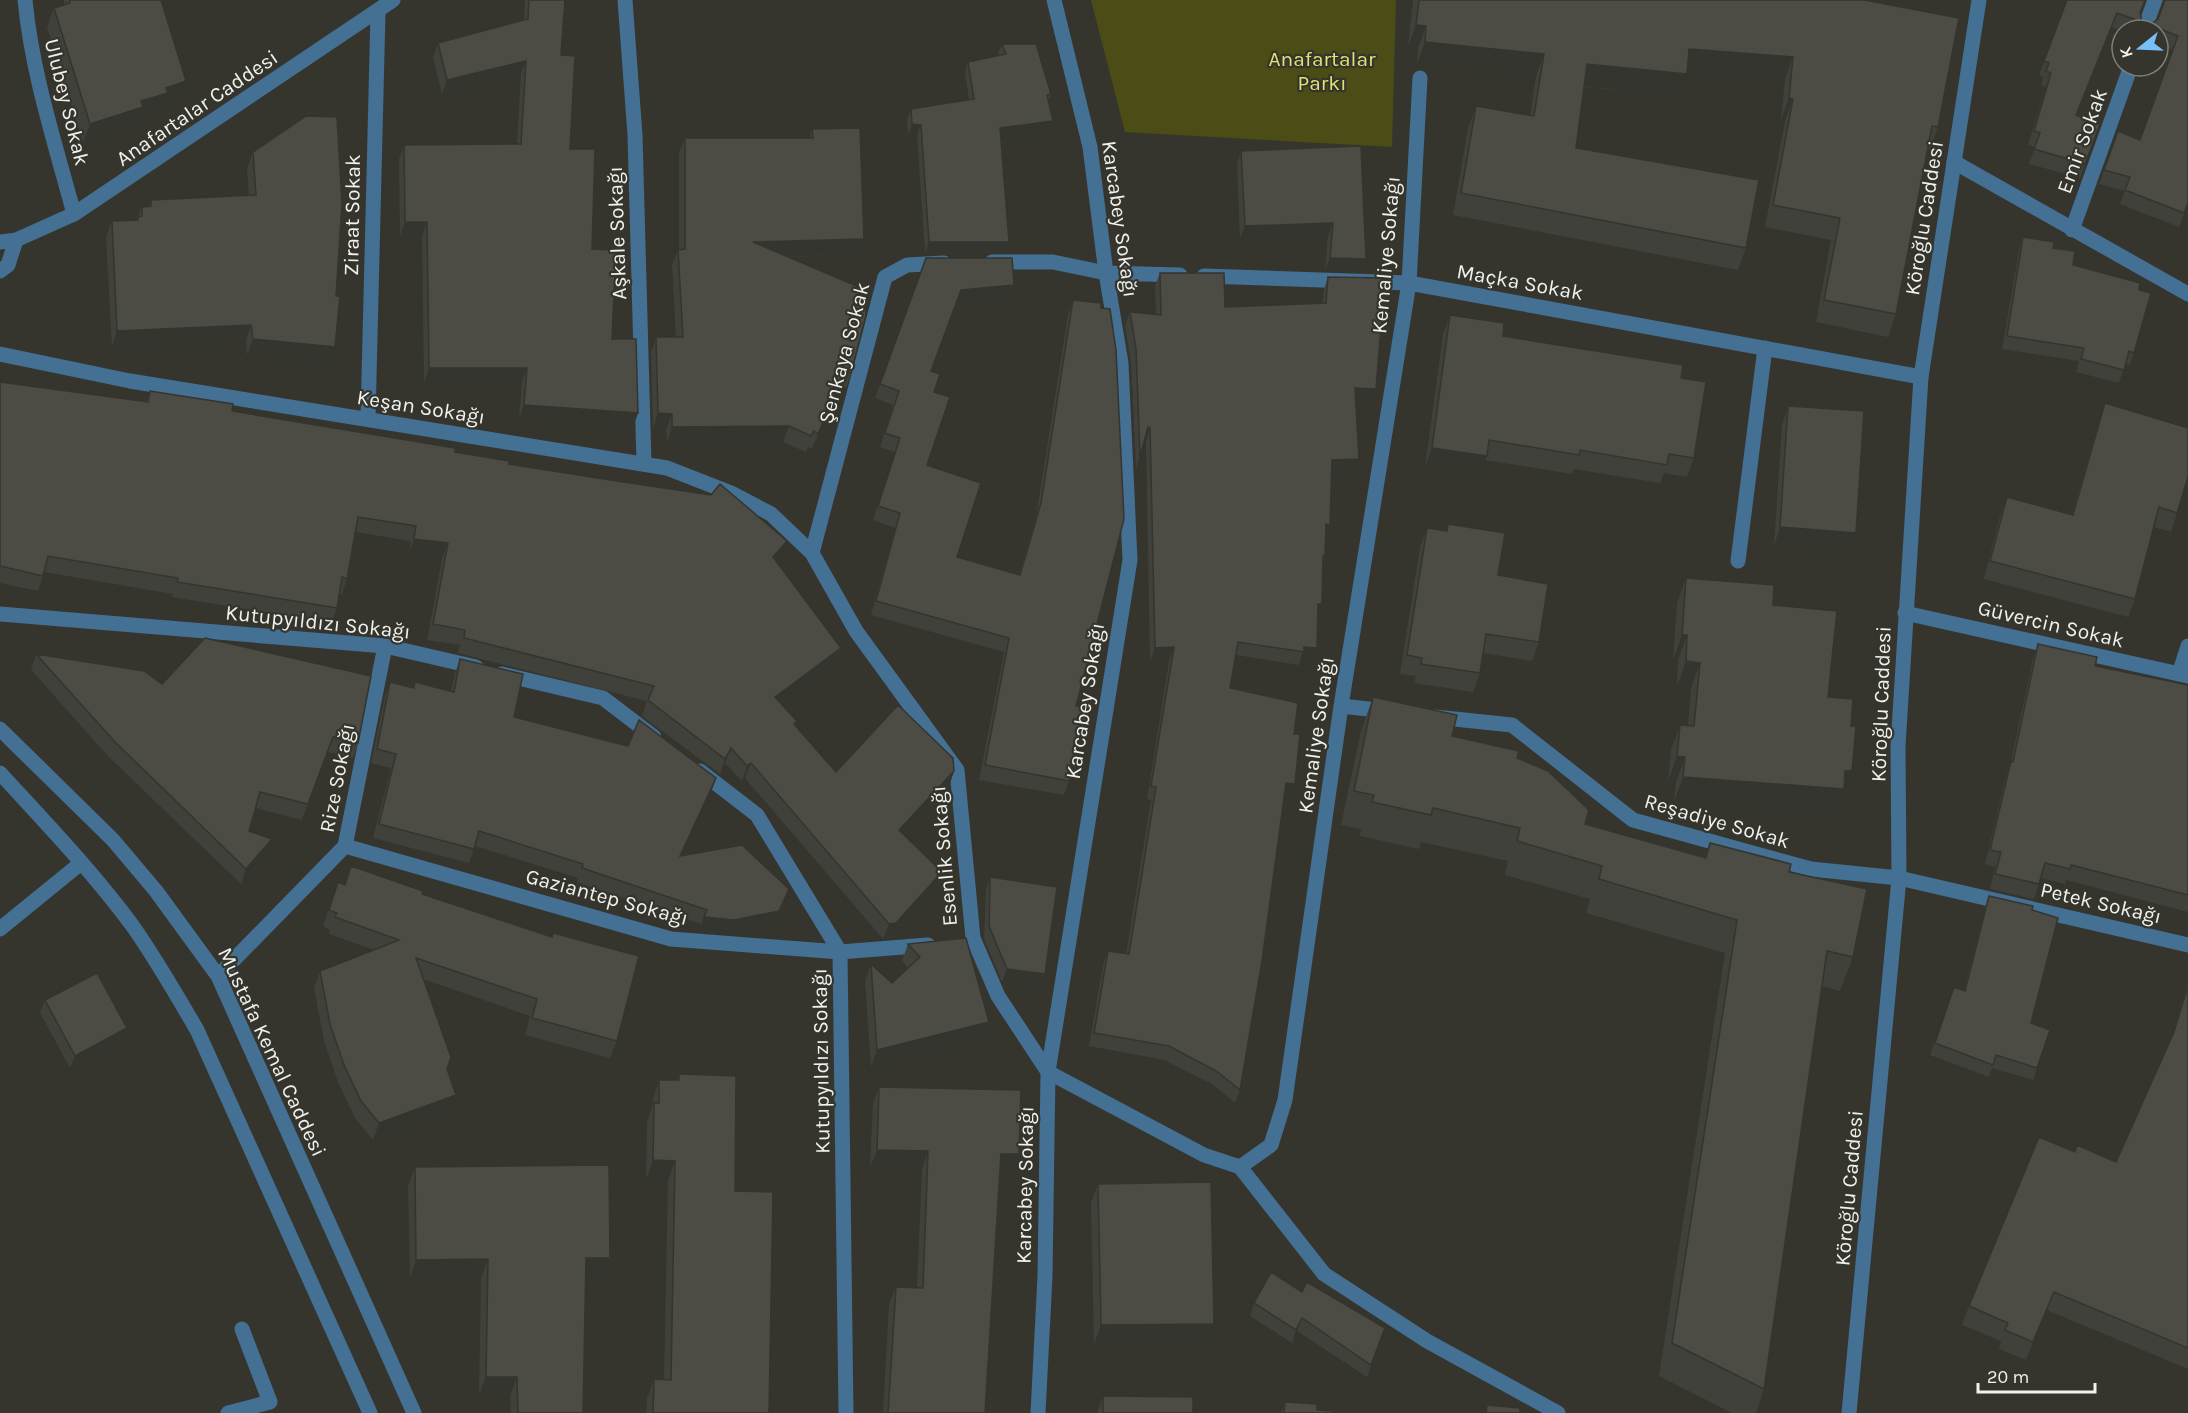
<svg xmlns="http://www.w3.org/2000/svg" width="2188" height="1413" viewBox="0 0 2188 1413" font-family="Karla,sans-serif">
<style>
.green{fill:#4b4c16}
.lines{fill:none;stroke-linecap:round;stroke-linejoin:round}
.service{stroke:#437093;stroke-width:15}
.minor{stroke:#437093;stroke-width:15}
.tertiary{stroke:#437093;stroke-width:15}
.wall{fill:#41413b}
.shaded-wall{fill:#353530}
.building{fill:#4c4c45;stroke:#353530;stroke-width:1.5}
.labels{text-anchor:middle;stroke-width:4.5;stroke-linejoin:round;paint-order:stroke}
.park-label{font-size:21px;fill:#e0e273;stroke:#35352e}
.street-label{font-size:21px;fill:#f1f1ed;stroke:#35352e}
</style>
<rect width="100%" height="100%" fill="#35352e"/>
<!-- green -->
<path class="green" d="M1091,0H1396L1392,147L1125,132Z"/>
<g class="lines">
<!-- service -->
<path class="service" d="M1738,561L1765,348
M0,929L81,863
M1240,1167L1324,1274L1427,1341L1558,1413
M228,1413L270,1402L242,1329"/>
<!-- minor -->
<path class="minor" d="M25,0C32,73 55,143 74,214
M625,0L635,135L644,464
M2144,30L2155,0
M1954,162L2188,294
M2072,230L2131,66
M992,262H1053L1106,273L1180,275
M1204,276L1409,283L1921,377
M0,354L130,381L667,468L731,493L771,514L812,553L856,631L957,770L973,938L998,996L1048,1072L1204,1155L1240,1167L1271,1145L1285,1100L1341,706L1409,283L1420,78
M368,419L378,12
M812,553L885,277L907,265L944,263
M1905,613L2188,676
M0,614L385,646L476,667
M502,674L603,698L654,737
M2179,674L2188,646
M1341,706L1387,711
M1435,717L1512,725L1633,820L1811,869L1899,878L2188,945
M700,771L757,815L840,952L846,1413
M345,846L671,939L840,952L928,945
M218,976L345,846L385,646
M1038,1413L1045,1276L1048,1072L1130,560L1121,363L1106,273L1090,147L1054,0"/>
<!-- tertiary -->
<path class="tertiary" d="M0,242L16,240L74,214L393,0
M0,271L8,265L16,240
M0,729L113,840L156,891L218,976L414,1413
M0,773C45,822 92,871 132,925C156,959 176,994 197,1030L370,1413
M1849,1413L1899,878L1898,746L1921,377L1979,0"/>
</g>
<!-- wall -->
<path class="wall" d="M64,0H161L180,100L163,105L161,112L139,118L137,126L83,143L47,27L54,8L64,5Z
M525,0H565L561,55L570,149L612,339L638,413L633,427L519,419L522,382H424L422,236H400L399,159L404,145L517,144L521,74L442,94L433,57L438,43L524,20Z
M1413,0H1864L1938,127L1930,149H1928L1896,314L1888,337L1816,322L1831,240L1765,227L1785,121L1781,120L1785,79L1687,71L1679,96L1584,87L1576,148L1746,248L1738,270L1453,215L1468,128L1476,106L1530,116L1536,76L1417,64L1418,48L1408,47Z
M2067,0L2140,13L2142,22L2139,30H2122V31L2112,27L2077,115L2100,124L2080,178L2029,164L2035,147L2028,145L2046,87L2041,85L2043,77L2039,75Z
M2164,0H2188V204L2179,227L2120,204L2125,191L2099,184L2118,131L2140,140L2173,50L2158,44V30H2149L2150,25L2158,19L2164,3Z
M1002,44L1051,94L1049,100L1053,121L1050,131L1001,137L1009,242L1006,253L925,252L917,135H908L907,119L911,109L969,100L965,72L968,62L998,56V54Z
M812,129L864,239L858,254L787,257L851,373L846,388L840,386L812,449L808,447L806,452L783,442L667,443L666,430L653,429L651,352L656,337H676L672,265L678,250H679V153L685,138H809Z
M1361,146L1366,259L1361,272L1325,270L1328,236L1240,238L1237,164L1241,151Z
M253,152L329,363L247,355L246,340L112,347L106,237L112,221L136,220L142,207H149L151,200L249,195L247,168Z
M2023,237L2053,248L2073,265L2139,290L2134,353L2129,365L2125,364L2119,383L2076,372L2079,361L2002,349L2019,250Z
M926,258L1009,299L956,305L931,371L934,392L927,465L957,557L1019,574L1036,517L1068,315L1073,300L1076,706L1082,741L1077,755L1074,754L1069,781L1064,795L979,780L1004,652L871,615L895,528L873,520L895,452L880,447L893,405L875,398Z
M1160,273L1225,307L1322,304L1324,290L1328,277L1376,389L1371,403L1356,401L1359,459L1354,472L1331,473L1330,525L1326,537L1325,556L1322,564V604L1318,616L1312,661H1300L1299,665L1236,655L1230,688L1294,734L1290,797L1284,796L1240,1090L1235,1103L1212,1084L1164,1060L1089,1046L1103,965L1108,951L1126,954L1151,800L1147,799L1169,661H1150L1146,441H1144L1136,469L1131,363L1125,325L1130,312L1156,315L1155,286Z
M1450,315L1503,336L1681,378L1694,458L1687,477L1664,473L1660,483L1574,469L1572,474L1485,460L1480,474L1425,467L1443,334Z
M0,382L146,402L150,391L232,411L455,452L509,464L781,556L776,562L841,648L836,663L781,704L797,721L795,725L836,772L954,771L949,786L904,835L942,872L937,887L890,938L883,939L745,778L742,781L725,763L720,774L642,716L647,701L458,653L460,645L427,640L442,559L409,554L411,541L355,532L347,579L342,594L339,593L337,608L331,623L172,597L173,594L44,572L38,591L0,583Z
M2105,403L2177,513L2171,532L2154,527L2135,599L2128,617L1984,579L2000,516L2007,497L2072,514L2099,422Z
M1788,406L1856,533L1849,551L1774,546L1782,425Z
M1448,524L1498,575L1539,642L1532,661L1483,653L1480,673L1473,692L1414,683L1416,676L1400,674L1420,547L1427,528L1445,531Z
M1686,578L1773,605L1828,697L1843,796H1841L1835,814L1674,802L1676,782L1668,781L1671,750L1680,725H1688L1691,688L1677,686L1678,660H1673L1677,603Z
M2038,644L2095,666L2188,698V912L2066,880L2065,884L2041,878L2034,899L1990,889L1995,867L1985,864L2006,776L2011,761L2033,659Z
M36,654L162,684L358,743L353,758L328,752L302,820L256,808L249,831L267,855L241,884L109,757L31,670Z
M460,659L514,717L716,778L711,792L681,856L784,903L774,926L728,934L699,931L701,924L577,882L578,878L475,846L469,863L373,838L391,768L371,763L385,696L390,682L413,687L415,682L451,691L455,673Z
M1373,697L1452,736L1517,758L1585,824L1705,857L1710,843L1789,872L1853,957L1840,991L1822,986L1764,1389L1756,1413H1732L1659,1376L1725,953L1586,913L1590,899L1505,875L1508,861L1421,842L1419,849L1360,836L1361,829L1341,825L1361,731Z
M990,877L1045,974L1041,987L1002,982L984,939L986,890Z
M338,882L345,885L422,894L617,1041L610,1058L525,1035L530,1016L423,979L447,1069L450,1112L373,1140L355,1118L338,1082L324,1041L314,988L320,971L374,950L329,934L330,930L323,926Z
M1989,896L2032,910L2031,1023L2050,1030L2033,1080L1992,1068L1989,1077L1930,1055L1954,987L1964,991L1985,908Z
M908,944L989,1022L983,1039L871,1067L865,981L871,964L892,983L908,968L902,961Z
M2188,982V1369L2047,1310L2026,1360L1999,1349L2001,1341L1962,1325L1969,1306L2075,1151L2116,1162L2171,1040Z
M45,1000L122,1040L70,1068L40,1013Z
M679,1074L735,1191L769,1413H646L647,1398L654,1379L664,1380L668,1180L646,1179L647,1122L652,1107L653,1099L659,1080H677Z
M879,1087L1019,1154L1013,1172L1000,1171L985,1413L883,1412L889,1304L896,1287L917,1288L922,1169L870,1167L873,1104Z
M415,1167L610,1258L603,1276L586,1277L583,1413H511L510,1396L479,1395L481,1278L410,1279L408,1186Z
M1098,1184L1214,1324L1207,1342L1094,1344L1091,1203Z
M1302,1292L1385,1328L1367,1377L1297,1331L1292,1343L1250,1316L1254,1303Z
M1103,1396L1193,1413H1097Z
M1285,1402L1317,1410L1332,1413H1281Z"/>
<!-- shaded-wall -->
<path class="shaded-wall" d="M1416,25L1426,26L1418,48L1408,47Z
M1425,42L1544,54L1536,76L1417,64Z
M1689,49L1793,57L1785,79L1681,71Z
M526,61L521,74L442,94L447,80Z
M1587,64L1687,74L1679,96L1579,86Z
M186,81L180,100L163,105L161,112L139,118L137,126L83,143L90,124L141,101L166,88Z
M1789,98L1793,99L1785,121L1781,120Z
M1053,121L1050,131L997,138L1000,128Z
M912,124L921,125L917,135H908Z
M405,222H427L422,236H400Z
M1333,223L1328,236L1240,238L1245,226Z
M864,239L858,254L748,258L753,242Z
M929,242H1009L1006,253L925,252Z
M1330,258L1366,259L1361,272L1325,270Z
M1014,285L1009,299L956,305L961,290Z
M251,325L246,340L112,347L117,331Z
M253,339L335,347L329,363L247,355Z
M429,368H527L522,382H424Z
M846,371L840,386L812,449L818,434Z
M1355,388L1376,389L1371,403L1350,401Z
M524,405L638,413L633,427L519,419Z
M658,413L672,414L666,430L653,429Z
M789,426L783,442L667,443L672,427Z
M1148,427L1150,428L1146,441H1143Z
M1432,448L1487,456L1480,474L1425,467Z
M1359,459L1354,472L1327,474L1332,460Z
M1326,524L1330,525L1325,538Z
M1780,527L1856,533L1849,551L1774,546Z
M414,539L448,543L442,559L409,554Z
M787,541L781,556L767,572L773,557Z
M1318,604H1322L1317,618Z
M1682,635H1687L1678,660H1673Z
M1174,647L1169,661H1150L1155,648Z
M1304,647L1317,648L1312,661H1300Z
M841,648L836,663L769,713L775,697Z
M1686,661L1700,663L1691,688L1677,686Z
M731,748L725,763L720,774L725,759Z
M1677,756L1685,757L1676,782L1668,781Z
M751,763L745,778L742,781L747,766Z
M954,771L949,786L894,846L899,830Z
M1845,771H1852L1843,796H1841L1835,814L1674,802L1683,777Z
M716,778L711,792L675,870L680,856Z
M1286,783L1295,784L1290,797L1281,796Z
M272,839L267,855L241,884L246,869Z
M942,872L937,887L890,938L883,939L889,924Z
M789,889L774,926L728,934L699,931L704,917Z
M1007,969L1045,974L1041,987L1002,982Z
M989,1022L983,1039L871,1067L877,1050Z
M127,1028L122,1040L70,1068L75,1056Z
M456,1095L450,1112L373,1140L379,1123Z
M877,1150L928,1151L922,1169L870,1167Z
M1001,1154H1019L1013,1172L995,1171Z
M653,1160L675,1161L668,1180L646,1179Z
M586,1258H610L603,1276L579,1277Z
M488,1259L481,1278L410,1279L416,1260Z
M2054,1292L2047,1310L2026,1360L2033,1342Z
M1302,1318L1297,1331L1292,1343L1296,1330Z
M1214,1324L1207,1342L1094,1344L1101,1325Z
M486,1377H517L510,1396L479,1395Z"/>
<!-- building -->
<path class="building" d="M70,0H161L186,81L166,88L168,93L141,101L143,107L90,124L54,8L70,3Z
M529,0H565L561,55L575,56L570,149H595L592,249L616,250L612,339H636L638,413L524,405L527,368H429L427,222H405L404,145L521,144L526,61L447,80L438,43L528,19Z
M1419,0H1864L1959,18L1938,127L1932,126L1896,314L1824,300L1840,218L1773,205L1793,99L1789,98L1793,57L1689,49L1687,74L1587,64L1576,148L1759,180L1746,248L1461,193L1476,106L1534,116L1544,54L1425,42L1426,26L1416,25Z
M2067,0H2145L2140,13L2142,22L2117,13L2076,115L2100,124L2085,164L2034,149L2040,133L2034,131L2051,73L2046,71L2049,63L2044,61Z
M2165,0H2188V203L2184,213L2125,190L2130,177L2104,170L2118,131L2140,140L2178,36L2150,25L2158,19Z
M1002,44H1036L1051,94L1047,95L1053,121L1000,128L1009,242H929L921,125L912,124L911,109L974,99L968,62L1006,54Z
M306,116L337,117L342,204L336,296H340L335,347L253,339L251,325L117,331L112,221L138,220V217L142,216V207L151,206V200L256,195L253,152Z
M860,128L864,239L753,242L866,290V315L851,373L846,371L818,434L814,431L811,436L789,426L672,427V414L658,413L656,337H683L678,250L685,249V138H813L812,129Z
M1361,146L1366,259L1330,258L1333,223L1245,226L1241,151Z
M2023,237L2054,242L2053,248L2075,251L2073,265L2140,283L2139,290L2151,293L2134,353L2129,351L2124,370L2081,359L2084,348L2007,336Z
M926,258H1012L1014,285L961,290L931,371L940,374L934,392L950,397L927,465L981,483L957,557L1020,575L1041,503L1073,300L1101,303V308L1110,309L1116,350L1124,519L1076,706L1088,709L1082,741L1077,740L1069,781L985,765L1009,638L876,601L900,513L878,506L900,438L885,433L899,391L880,384Z
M1160,273H1224L1225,307L1326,303L1328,277L1385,278L1376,389L1355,388L1359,459L1332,460L1330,525L1326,524L1325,556H1323L1322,604H1318L1317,648L1304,647V652L1238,642L1230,688L1298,703L1294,734H1300L1295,784L1286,783L1262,961L1240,1090L1216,1071L1169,1046L1094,1033L1108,951L1129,954L1156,787L1151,786L1174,647L1155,648L1150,428L1148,427L1140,456L1136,349L1130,312L1161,315Z
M1450,315L1504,323L1503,336L1683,365L1681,378L1706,382L1694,458L1669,454L1667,465L1580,450L1579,455L1489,440L1487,456L1432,448Z
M0,382L148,402L150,391L233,404L232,411L455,448V452L509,461V464L610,480L711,495L720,484L787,541L773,557L841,648L775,697L797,721L794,724L836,772L898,705L953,758L954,771L899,830L942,872L896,923L889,924L751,763L747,766L731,748L725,759L648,700L654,686L464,638L465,630L433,624L448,543L414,539L416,526L358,517L347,579L342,577L337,608L177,582L178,578L48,556L43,576L0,566Z
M2105,403L2188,428V477L2177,513L2159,507L2135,599L1990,561L2007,497L2073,515Z
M1788,406L1864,411L1856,533L1780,527Z
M1448,524L1505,533L1498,575L1548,584L1539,642L1486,634L1480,673L1421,664L1422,658L1407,655L1427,528L1447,531Z
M1686,578L1774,585L1773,605L1837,611L1828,697L1853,699L1851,726H1856L1852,771H1845L1844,789L1683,777L1685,757L1677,756L1680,725L1694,726L1700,663L1686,661L1687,635H1682Z
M205,638L371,676L358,743L333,737L308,804L260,792L249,831L272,839L246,869L115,742L36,654L144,671L162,684Z
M2038,644L2097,657L2095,666L2188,685V895L2071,865L2070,869L2045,863L2039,884L1995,874L2001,852L1990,850L2011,761L2013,762Z
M460,659L523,674L514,717L628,746L639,720L716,778L680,856L742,845L789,889L779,911L734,920L704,917L707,910L582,868L583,864L479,831L474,849L379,824L396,754L377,749L390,682L414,688L415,682L454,692Z
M1373,697L1457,715L1452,736L1519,751L1517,758L1548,771L1589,810L1585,824L1706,858L1710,843L1791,864L1789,872L1867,889L1853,957L1827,951L1764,1389L1672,1343L1737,920L1599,879L1602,866L1517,841L1520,828L1433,808L1431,815L1372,802L1374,795L1354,791Z
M351,866L423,891L422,894L552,937L553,933L639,956L617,1041L532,1018L537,999L416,958L451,1057L447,1069L456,1095L379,1123L361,1101L344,1065L330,1024L320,971L399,940L335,917L337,913L329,910L338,882L345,885Z
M990,877L1057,887L1045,974L1007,969L989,926Z
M1989,896L2033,906L2032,910L2058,918L2031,1023L2050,1030L2037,1068L1996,1055L1993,1065L1935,1043L1954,987L1965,991Z
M966,938L989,1022L877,1050L871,964L892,983L920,957L908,944Z
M97,973L127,1028L75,1056L45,1000Z
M2188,986V1348L2054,1292L2033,1342L2005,1330L2008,1323L1969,1306L2039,1137L2075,1152L2077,1145L2116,1162L2174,1032Z
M679,1074L736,1076L735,1191L773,1192L769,1413H653L654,1379L671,1380L675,1161L653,1160L654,1103H659V1080H679Z
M879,1087L1021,1090L1019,1154H1001L985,1413H880H888L896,1287L923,1288L928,1151L877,1150Z
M609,1165L610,1258H586L583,1413H518L517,1377H486L488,1259L416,1260L415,1167Z
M1211,1182L1214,1324L1101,1325L1098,1184Z
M1271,1272L1302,1292L1307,1282L1385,1328L1371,1365L1302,1318L1296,1330L1254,1303Z
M1103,1396L1193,1397V1413H1103Z
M1285,1402L1317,1404V1410L1333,1411L1332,1413H1284Z
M1487,1405L1520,1408V1413H1486Z"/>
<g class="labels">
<!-- park labels -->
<g class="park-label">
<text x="1322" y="66">Anafartalar<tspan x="1322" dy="24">Parkı</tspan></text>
</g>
<!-- street labels -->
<g class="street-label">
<text transform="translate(67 102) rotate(76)" y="7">Ulubey Sokak</text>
<text transform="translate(197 108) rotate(-34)" y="7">Anafartalar Caddesi</text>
<text transform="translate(2082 141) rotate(-70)" y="7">Emir Sokak</text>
<text transform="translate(352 215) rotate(-89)" y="7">Ziraat Sokak</text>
<text transform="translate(1924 218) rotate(-81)" y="7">Köroğlu Caddesi</text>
<text transform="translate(1120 219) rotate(82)" y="7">Karcabey Sokağı</text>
<text transform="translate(617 233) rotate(-92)" y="7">Aşkale Sokağı</text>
<text transform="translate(1386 255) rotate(-85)" y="7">Kemaliye Sokağı</text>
<text transform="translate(1520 282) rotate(10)" y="7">Maçka Sokak</text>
<text transform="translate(844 353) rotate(-75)" y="7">Şenkaya Sokak</text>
<text transform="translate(421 407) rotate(9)" y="7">Keşan Sokağı</text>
<text transform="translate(318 622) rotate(6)" y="7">Kutupyıldızı Sokağı</text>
<text transform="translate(2051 624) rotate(13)" y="7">Güvercin Sokak</text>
<text transform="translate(1085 701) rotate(-81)" y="7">Karcabey Sokağı</text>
<text transform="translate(1881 704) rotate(-88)" y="7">Köroğlu Caddesi</text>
<text transform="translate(1316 735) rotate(-82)" y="7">Kemaliye Sokağı</text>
<text transform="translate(337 778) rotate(-79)" y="7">Rize Sokağı</text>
<text transform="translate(1717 821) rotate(16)" y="7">Reşadiye Sokak</text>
<text transform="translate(944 856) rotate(-95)" y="7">Esenlik Sokağı</text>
<text transform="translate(607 897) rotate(15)" y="7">Gaziantep Sokağı</text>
<text transform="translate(2101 903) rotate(13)" y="7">Petek Sokağı</text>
<text transform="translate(272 1052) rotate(65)" y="7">Mustafa Kemal Caddesi</text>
<text transform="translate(821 1061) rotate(-91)" y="7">Kutupyıldızı Sokağı</text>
<text transform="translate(1025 1185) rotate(-89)" y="7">Karcabey Sokağı</text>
<text transform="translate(1849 1188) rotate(-85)" y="7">Köroğlu Caddesi</text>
</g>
</g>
<!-- north arrow -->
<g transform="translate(2140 48) rotate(252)"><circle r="28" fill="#35352e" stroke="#80807a" stroke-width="1.5"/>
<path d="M0-4.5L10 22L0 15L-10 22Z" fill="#77bff7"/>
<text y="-9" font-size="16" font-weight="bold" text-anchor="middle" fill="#f1f1ed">K</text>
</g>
<!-- scale -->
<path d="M1978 1383v9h117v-9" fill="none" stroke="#f1f1ed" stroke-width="3"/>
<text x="1987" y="1383" font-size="18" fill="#f1f1ed" stroke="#35352e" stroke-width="4.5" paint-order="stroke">20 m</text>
</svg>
